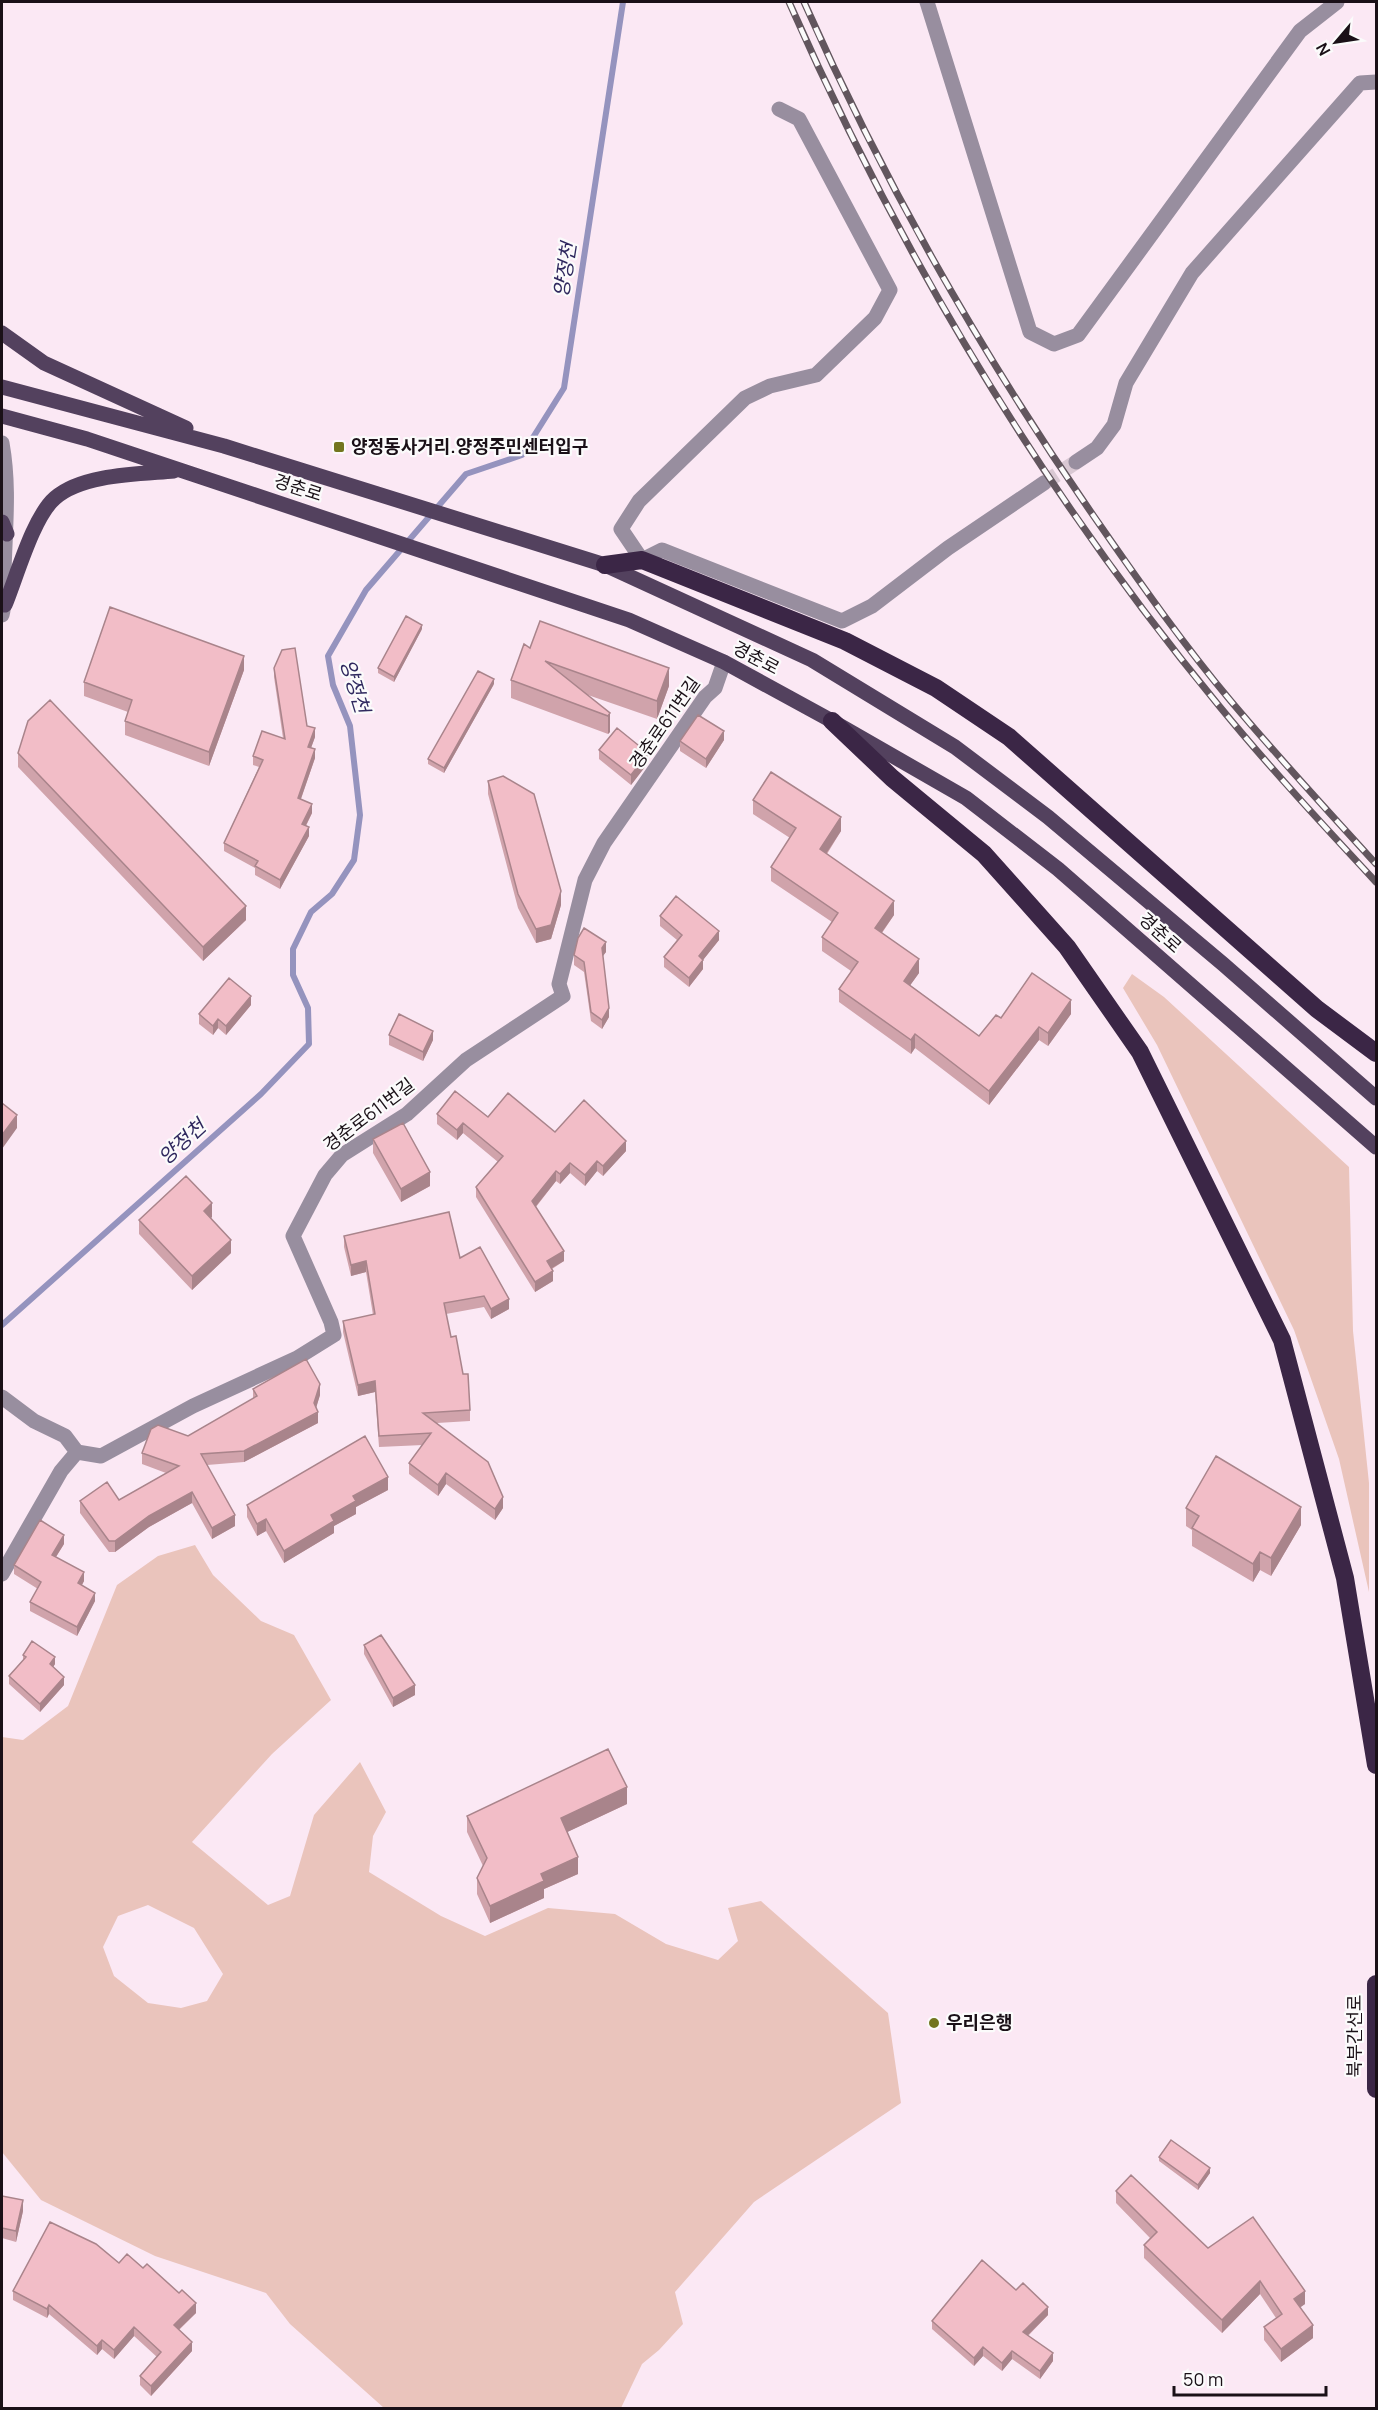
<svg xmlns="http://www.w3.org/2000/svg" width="1378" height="2410" viewBox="0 0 1378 2410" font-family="Manrope,'Noto Sans KR',sans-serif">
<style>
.green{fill:#eac4bc;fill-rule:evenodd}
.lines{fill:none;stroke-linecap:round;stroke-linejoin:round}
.stream{stroke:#9593be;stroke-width:6}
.minor-tunnel{stroke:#d9c8d3;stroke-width:15;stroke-dasharray:15 8;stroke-linecap:butt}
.minor{stroke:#988e9f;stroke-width:15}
.major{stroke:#53415e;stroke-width:15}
.highway{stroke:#3b2646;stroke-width:18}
.rail-casing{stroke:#62565e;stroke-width:7}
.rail{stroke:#fbfbfb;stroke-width:4.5;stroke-dasharray:14;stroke-linecap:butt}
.wall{fill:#d0a3ab}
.shaded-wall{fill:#a9848b}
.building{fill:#f2bdc7;stroke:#a9848b;stroke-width:1.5}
.poi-dot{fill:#72761e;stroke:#fbfbfb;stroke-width:2}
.labels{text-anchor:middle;stroke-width:4.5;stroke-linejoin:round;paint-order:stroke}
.poi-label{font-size:18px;font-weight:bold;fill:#1a1017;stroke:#fbfbfb;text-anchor:start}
.street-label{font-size:18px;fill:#1a1017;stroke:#fbfbfb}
.water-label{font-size:20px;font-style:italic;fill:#30295f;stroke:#fbfbfb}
</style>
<rect width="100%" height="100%" fill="#fbe8f4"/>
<!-- green -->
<path class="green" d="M1132,974L1164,997L1349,1167L1353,1331L1369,1483V1592L1339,1459L1294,1330L1157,1045L1123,988Z
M195,1545L213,1575L261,1621L294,1635L331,1700L272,1754L192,1842L268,1905L290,1896L314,1815L360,1762L386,1812L373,1836L369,1872L441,1916L485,1936L548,1908L615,1914L666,1944L718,1960L738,1941L728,1908L761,1901L888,2013L901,2103L754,2202L675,2292L683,2324L659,2350L642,2364L621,2408H384L290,2324L266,2293L155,2256L41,2200L2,2152V1737L23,1740L68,1706L117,1585L158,1556ZM148,1905L194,1928L223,1974L207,2001L181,2008L148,2003L114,1976L103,1947L118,1916Z"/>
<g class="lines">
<!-- stream -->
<path class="stream" d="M2,1325L261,1094L309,1044L308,1008L293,975V949L311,912L332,894L354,860L360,815L350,726L333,685L328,656L366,590L466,474L522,455L564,388L623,2"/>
<!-- minor-tunnel -->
<path class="minor-tunnel" d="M1044,483L1076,462"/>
<!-- minor -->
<path class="minor" d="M927,2L1030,332L1054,344L1078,335L1300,31L1337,2
M779,109L799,119L890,290L875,318L816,375L770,386L745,398L639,501L621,529L642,560L662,550L842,621L872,606L948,548L1044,483
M2,443C10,487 5,529 4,573C3,588 6,601 2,615
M1076,462L1097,448L1114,425L1126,383L1192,273L1360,83L1376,82
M2,1397L34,1421L65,1436L77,1452L61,1471L2,1574
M77,1452L101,1456L193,1406L297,1358L334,1335L331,1322L293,1236L325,1175L342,1155L407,1114L466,1060L563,996L559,984L585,880L604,843L705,697L715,688L724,662"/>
<!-- major -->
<path class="major" d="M2,333L44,363L186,428
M2,387L224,446L605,565L812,660L955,747L1048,817L1223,964L1376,1098
M2,416L87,439L629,620L724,662L832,721L966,798L1058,869L1376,1147
M2,522L7,534
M5,605C17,576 33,517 55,498C82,474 140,474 174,471"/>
<!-- highway -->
<path class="highway" d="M605,565L642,560L845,641L936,688L1009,737L1317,1009L1376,1053
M832,721L892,778L984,854L1067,947L1140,1052L1282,1340L1345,1578L1376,1765
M1376,1984V2089"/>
<!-- rail casing -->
<g class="rail-casing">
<path id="rail" d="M789,2C900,254 1044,494 1220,707C1270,768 1323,825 1376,882
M804,2C886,187 986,362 1102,528C1143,587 1184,645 1230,700C1277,756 1327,810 1376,864"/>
</g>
<!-- rail -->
<use href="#rail" class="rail"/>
</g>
<!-- wall -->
<path class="wall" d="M422,629L394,682L378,673V668Z
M530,648L669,686L657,719L585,694L610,713V732L608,734L511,698V680Z
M274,668L307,726L315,737L311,748L315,758L301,799L312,813L306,826L309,836L280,889L255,875V868L224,851V843L259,767L253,765V756L283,738L274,677Z
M244,670L209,766L125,735V721L128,712L84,696V682Z
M494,684L444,773L428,764V759Z
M724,740L706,768L680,751V741Z
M599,750L648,763L631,785L599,759Z
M18,753L246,920L203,961L18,767Z
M488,781L561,905L551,939L536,943L518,908L488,794Z
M753,800L841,831L827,854L894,915L882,933L919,973L910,985L979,1036L1001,1018L1071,1014L1048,1046L1039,1040L989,1105L915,1048L911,1054L839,1002V989L851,971L822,951V937L832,922L771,881V867L790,838L753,814Z
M660,916L719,940L703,960V969L689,987L664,967V957L677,940L660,926Z
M606,952L603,956L609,1017L602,1029L591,1021L584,972L574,965V955Z
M251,1005L226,1035L218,1028L213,1035L199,1024V1014Z
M389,1035L433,1040L423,1061L389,1045Z
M437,1114L488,1117L555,1132L626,1151L603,1176L597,1171L585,1186L570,1173L560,1184L556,1181L536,1207L564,1261L552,1269L553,1281L535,1292L476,1197V1187L498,1162L463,1133L457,1140L437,1124Z
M373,1139L430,1186L401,1202L373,1153Z
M212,1217L211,1218L231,1253L192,1290L139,1234V1220Z
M344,1236L460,1258L509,1309L491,1319L484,1307L446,1314L451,1337L470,1410V1421L437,1423L503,1508L495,1520L446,1484L438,1496L409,1474V1463L423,1445L379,1447L375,1392L358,1396L343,1332V1321L373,1315L366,1272L351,1276L344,1247Z
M253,1389L320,1395L316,1407L318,1423L244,1462L207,1465L235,1526L212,1539L192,1503L149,1527L115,1552H109L80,1513V1501L119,1500L166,1473L142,1464V1453L188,1436L253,1399Z
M388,1490L356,1507V1514L334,1526V1533L284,1563L266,1531L257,1536L247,1517V1505Z
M1186,1508L1301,1525L1271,1576L1260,1570L1253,1582L1192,1546V1530L1186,1526Z
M64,1544L56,1557L84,1581L82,1585L95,1601L77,1636L30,1611V1602L38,1589L14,1574V1565Z
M364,1645L415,1695L393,1707L364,1654Z
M23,1655L55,1664L53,1667L64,1685L40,1712L9,1684V1676L23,1660Z
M627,1804L567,1832L578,1874L544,1889V1898L490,1923L477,1894V1878L483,1866L467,1832V1816Z
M1159,2157L1210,2173L1198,2190L1159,2161Z
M1116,2191L1208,2248L1305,2304L1300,2307L1313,2338L1281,2362L1264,2340V2327L1276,2318L1260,2294L1222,2333L1144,2258V2245L1150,2238L1116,2203Z
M2,2196L23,2211L16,2242L2,2238Z
M119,2263L196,2313L179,2330L192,2351L151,2396L140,2385V2376L157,2357L134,2336L114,2359L102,2349L97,2355L49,2314L47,2318L13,2300V2291Z
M1016,2290L1048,2315L1028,2336L1053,2361L1040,2379L1012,2359L1002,2371L983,2356L974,2366L932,2329V2321Z"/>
<!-- shaded-wall -->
<path class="shaded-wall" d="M422,625V629L394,682V677Z
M244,656V670L209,766V752Z
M669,668V686L657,719V701Z
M494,679V684L444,773V768Z
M610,713V732L608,734V716Z
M315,728V737L308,756V747Z
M724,731V740L706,768V759Z
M315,749V758L298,807V798Z
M648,753V763L631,785V775Z
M312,804V813L302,833V824Z
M841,817V831L820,863V849Z
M309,827V836L280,889V880Z
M561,891V905L551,939L536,943V929Z
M894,901V915L875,942V928Z
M246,906V920L203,961V947Z
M719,931V940L699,965V956Z
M606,942V952L602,957V948Z
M919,959V973L904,994V981Z
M703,960V969L689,987V978Z
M251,996V1005L226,1035V1026Z
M1071,1000V1014L1048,1046V1033Z
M609,1008V1017L602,1029V1020Z
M218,1019V1028L213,1035V1026Z
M1039,1027V1040L989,1105V1091Z
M433,1031V1040L423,1061V1052Z
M915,1034V1048L911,1054V1040Z
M17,1115V1128L2,1149V1135Z
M463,1123V1133L457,1140V1130Z
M626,1141V1151L603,1176V1166Z
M597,1161V1171L585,1186V1175Z
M570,1163V1173L560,1184V1174Z
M556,1171V1181L532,1211V1201Z
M430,1172V1186L401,1202V1189Z
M212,1203V1217L204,1224V1211Z
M231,1240V1253L192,1290V1276Z
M564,1251V1261L547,1271V1261Z
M366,1261V1272L351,1276V1265Z
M553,1271V1281L535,1292V1282Z
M509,1299V1309L491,1319V1309Z
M375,1381V1392L358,1396V1385Z
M320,1384V1395L314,1415L318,1412V1423L244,1462V1451L314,1403Z
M446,1473V1484L438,1496V1485Z
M388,1477V1490L356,1507V1514L334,1526V1533L284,1563V1551L353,1496Z
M192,1492V1503L149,1527L115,1552V1541L149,1516Z
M503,1497V1508L495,1520V1509Z
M1301,1507V1525L1271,1576V1558Z
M235,1515V1526L212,1539V1528Z
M266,1519V1531L257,1536V1524Z
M64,1535V1544L52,1563V1555Z
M1260,1552V1570L1253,1582V1564Z
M84,1572V1581L78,1592V1583Z
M95,1593V1601L77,1636V1627Z
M55,1657V1664L50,1672V1664Z
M64,1677V1685L40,1712V1704Z
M415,1685V1695L393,1707V1698Z
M627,1787V1804L561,1835V1818Z
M578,1857V1874L544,1889V1898L490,1923V1906L541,1874Z
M1210,2168V2173L1198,2190V2185Z
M23,2200V2211L16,2242V2231Z
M1260,2281V2294L1222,2333V2320Z
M1305,2291V2304L1294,2312V2299Z
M196,2303V2313L174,2334V2325Z
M49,2305V2314L47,2318V2309Z
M1048,2307V2315L1023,2340V2332Z
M1313,2325V2338L1281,2362V2349Z
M134,2327V2336L114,2359V2350Z
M102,2340V2349L97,2355V2346Z
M192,2342V2351L151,2396V2386Z
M983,2347V2356L974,2366V2358Z
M1012,2351V2359L1002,2371V2363Z
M1053,2353V2361L1040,2379V2371Z"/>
<!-- building -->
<path class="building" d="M110,607L244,656L209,752L125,721L132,700L84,682Z
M406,616L422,625L394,677L378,668Z
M540,621L669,668L657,701L545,661L610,713L608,716L511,680L524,644L530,648Z
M295,648L307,726L315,728L308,747L315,749L298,798L312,804L302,824L309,827L280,880L255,866L258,861L224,843L263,760L253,756L262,731L285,739L274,668L282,650Z
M478,671L494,679L444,768L428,759Z
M50,700L246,906L203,947L18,753L28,721Z
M698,715L724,731L706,759L680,741Z
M617,728L648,753L631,775L599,750Z
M771,772L841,817L820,849L894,901L875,928L919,959L904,981L979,1036L996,1015L1001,1018L1032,973L1071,1000L1048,1033L1039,1027L989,1091L915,1034L911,1040L839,989L858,962L822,937L838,913L771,867L796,828L753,800Z
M503,776L534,794L561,891L551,925L536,929L518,894L488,781Z
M676,896L719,931L699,956L703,960L689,978L664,957L682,935L660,916Z
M584,928L606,942L602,948L609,1008L602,1020L591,1012L584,962L574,955L578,938Z
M229,978L251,996L226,1026L218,1019L213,1026L199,1014Z
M399,1014L433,1031L423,1052L389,1035Z
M455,1091L488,1117L508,1093L555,1132L584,1100L626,1141L603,1166L597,1161L585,1175L570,1163L560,1174L556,1171L532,1201L564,1251L547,1261L553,1271L535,1282L476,1187L503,1156L463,1123L457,1130L437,1114Z
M2,1103L17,1115L2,1135Z
M403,1123L430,1172L401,1189L373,1139Z
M186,1176L212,1203L204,1211L231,1240L192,1276L139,1220Z
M449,1212L460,1258L480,1247L509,1299L491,1309L484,1296L444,1303L451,1337L456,1336L463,1374H468L470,1410L423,1413L488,1462L503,1497L495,1509L446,1473L438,1485L409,1463L431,1433L379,1436L375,1381L358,1385L343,1321L375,1314L366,1261L351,1265L344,1236Z
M306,1359L320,1384L314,1403L318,1412L244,1451L201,1454L235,1515L212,1528L192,1492L149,1516L115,1541H109L80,1501L107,1482L119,1500L179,1466L142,1453L151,1429L158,1425L188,1436L257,1396L253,1389Z
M365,1436L388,1477L353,1496L356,1501L331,1515L334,1521L284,1551L266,1519L257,1524L247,1505Z
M1216,1456L1301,1507L1271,1558L1260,1552L1253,1564L1192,1528L1199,1516L1186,1508Z
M40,1520L64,1535L52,1555L84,1572L78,1583L95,1593L77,1627L30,1602L41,1582L14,1565Z
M381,1635L415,1685L393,1698L364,1645Z
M32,1641L55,1657L50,1664L64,1677L40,1704L9,1676L26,1657L23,1655Z
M608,1749L627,1787L561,1818L578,1857L541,1874L544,1881L490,1906L477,1878L487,1858L467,1816Z
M1171,2140L1210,2168L1198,2185L1159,2157Z
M1131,2175L1208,2248L1253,2217L1305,2291L1294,2299L1313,2325L1281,2349L1264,2327L1282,2314L1260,2281L1222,2320L1144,2245L1157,2232L1116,2191Z
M2,2196L23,2200L16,2231L2,2228Z
M50,2222L96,2244L119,2263L127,2254L143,2268L147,2264L179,2293L182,2290L196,2303L174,2325L192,2342L151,2386L140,2376L161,2352L134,2327L114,2350L102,2340L97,2346L49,2305L47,2309L13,2291Z
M982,2260L1016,2290L1023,2283L1048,2307L1023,2332L1053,2353L1040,2371L1012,2351L1002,2363L983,2347L974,2358L932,2321Z"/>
<!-- markers -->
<g class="poi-dot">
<rect x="333" y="441" width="12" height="12" rx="3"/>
<circle cx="934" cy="2023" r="6"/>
</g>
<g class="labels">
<!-- poi labels -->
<g class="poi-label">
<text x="351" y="453">양정동사거리.양정주민센터입구</text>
<text x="946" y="2029">우리은행</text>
</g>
<!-- street labels -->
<g class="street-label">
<text transform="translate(298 488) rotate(18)" y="6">경춘로</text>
<text transform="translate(756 658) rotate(28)" y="6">경춘로</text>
<text transform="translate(665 723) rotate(-55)" y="6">경춘로611번길</text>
<text transform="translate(1160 933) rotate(42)" y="6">경춘로</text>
<text transform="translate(369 1115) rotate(-37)" y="6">경춘로611번길</text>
<text transform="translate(1355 2036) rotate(-90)" y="6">북부간선로</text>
</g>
<!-- water labels -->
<g class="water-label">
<text transform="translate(565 270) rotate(-81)" y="7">양정천</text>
<text transform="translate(355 686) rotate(73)" y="7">양정천</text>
<text transform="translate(182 1142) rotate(-42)" y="7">양정천</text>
</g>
</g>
<!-- border -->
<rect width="1378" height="2410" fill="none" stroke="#1a1017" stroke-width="6"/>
<!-- north arrow -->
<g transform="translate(1336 42) rotate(241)" stroke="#fbfbfb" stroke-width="4.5" paint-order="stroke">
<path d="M0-4.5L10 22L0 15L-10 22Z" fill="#1a1017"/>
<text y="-9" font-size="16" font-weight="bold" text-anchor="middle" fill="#1a1017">N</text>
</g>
<!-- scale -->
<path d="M1174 2386v9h152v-9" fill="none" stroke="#1a1017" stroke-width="3"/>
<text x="1183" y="2386" font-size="18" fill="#1a1017" stroke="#fbfbfb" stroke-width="4.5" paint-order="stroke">50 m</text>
</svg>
